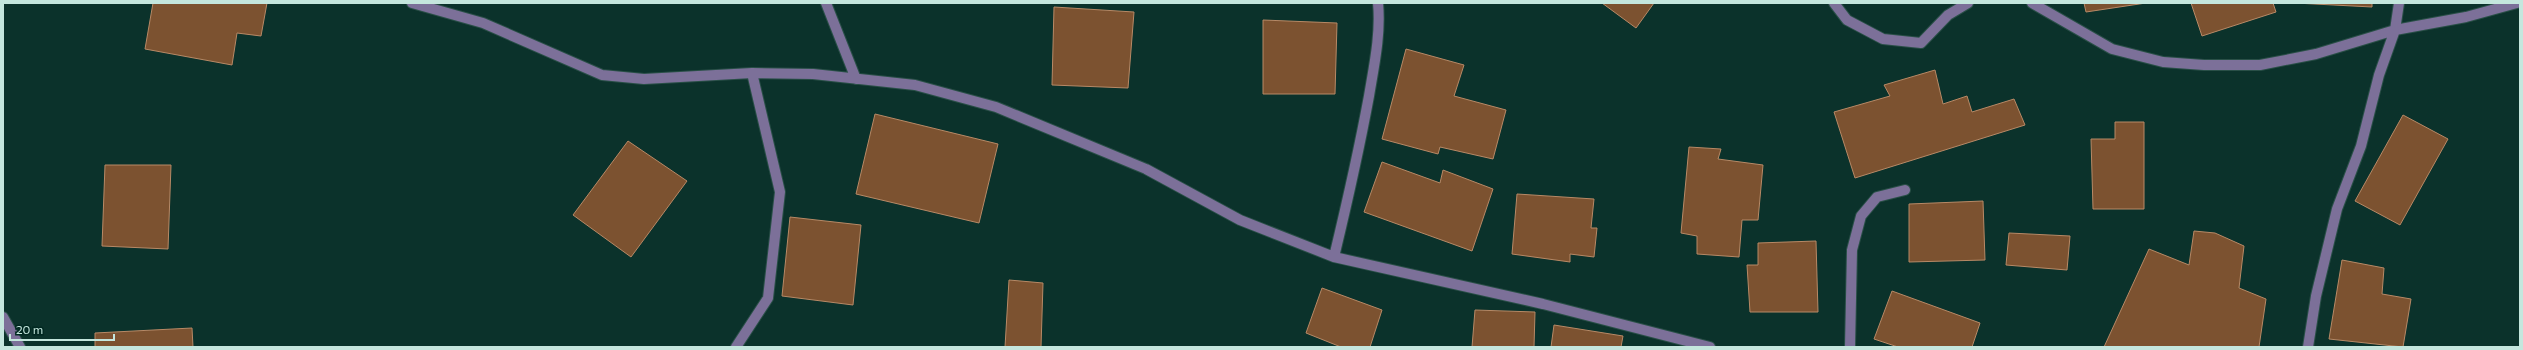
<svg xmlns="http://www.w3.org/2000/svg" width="2523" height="350" viewBox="0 0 2523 350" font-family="Commissioner,sans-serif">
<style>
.building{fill:#7c5230;stroke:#b78966}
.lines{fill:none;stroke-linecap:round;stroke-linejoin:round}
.minor-casing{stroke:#294f47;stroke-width:12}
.minor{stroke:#7c7099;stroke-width:10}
</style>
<rect width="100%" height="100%" fill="#0b322b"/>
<!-- building -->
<path class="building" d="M153,3H267L261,36L237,33L232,65L145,49Z
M1602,3H1654L1636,28Z
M2084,3H2146L2086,12Z
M2191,3H2273L2276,12L2202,36Z
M2295,3H2372V7Z
M1054,7L1134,12L1128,88L1052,85Z
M1263,20L1337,23L1335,94H1263Z
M1406,49L1464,65L1454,96L1506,110L1493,159L1440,147L1438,154L1382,139Z
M1935,70L1943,104L1967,96L1972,112L2014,99L2025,125L1855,178L1834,112L1890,96L1884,85Z
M875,114L998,144L979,223L856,194Z
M2403,115L2448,139L2400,225L2355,201Z
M2115,122H2144V209H2093L2091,139H2115Z
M628,141L687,181L631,257L573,215Z
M1689,147L1721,149L1718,159L1763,165L1758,220H1742L1739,257L1697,254V236L1681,233Z
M1382,162L1440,183L1443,170L1493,189L1472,251L1364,212Z
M105,165H171L168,249L102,246Z
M1517,194L1594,199L1591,228H1597L1594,257L1570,254V262L1512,254Z
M1983,201L1985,260L1909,262V204Z
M790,217L861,225L853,305L782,296Z
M2194,231L2215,233L2244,246L2239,288L2266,299L2259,347H2104L2149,249L2189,265Z
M2009,233L2070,236L2067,270L2006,265Z
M1816,241L1818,312H1750L1747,265H1758V243Z
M2342,260L2384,268L2382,294L2411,299L2403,347L2329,339Z
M1009,280L1043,283L1041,347H1005Z
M1322,288L1382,310L1370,347H1341L1306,333Z
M1892,291L1980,323L1972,347H1898L1874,339Z
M1475,310L1535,312L1534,347H1472Z
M1554,325L1623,336L1621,347H1551Z
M192,328L193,347H95V333Z"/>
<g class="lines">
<!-- minor casing -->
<g class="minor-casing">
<path id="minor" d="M412,3L483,23L602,75L644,79L752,73L813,74L915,85L996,107L1146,169L1240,220L1334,257L1543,304L1710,347
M826,3L856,79
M1834,3L1847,20L1883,39L1921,43L1948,15L1968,3
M2032,3L2112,49L2163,62L2204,65H2260L2316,54L2395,30L2466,17L2517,3
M1334,257C1347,203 1359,150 1369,96C1374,66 1381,34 1378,3
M3,317L20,347
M736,347L768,298L780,192L752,73
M1850,347L1852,250L1861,216L1877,197L1905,190
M2308,347L2316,296L2337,209L2361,146L2379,75L2395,30L2399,3"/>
</g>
<!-- minor -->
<use href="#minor" class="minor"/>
</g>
<!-- border -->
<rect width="2523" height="350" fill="none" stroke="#c4e6dd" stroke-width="8"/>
<!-- scale -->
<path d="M10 334v6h104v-6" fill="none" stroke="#c4e6dd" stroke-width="2"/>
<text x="16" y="334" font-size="12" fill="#c4e6dd" stroke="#012821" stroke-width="3" paint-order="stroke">20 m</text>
</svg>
